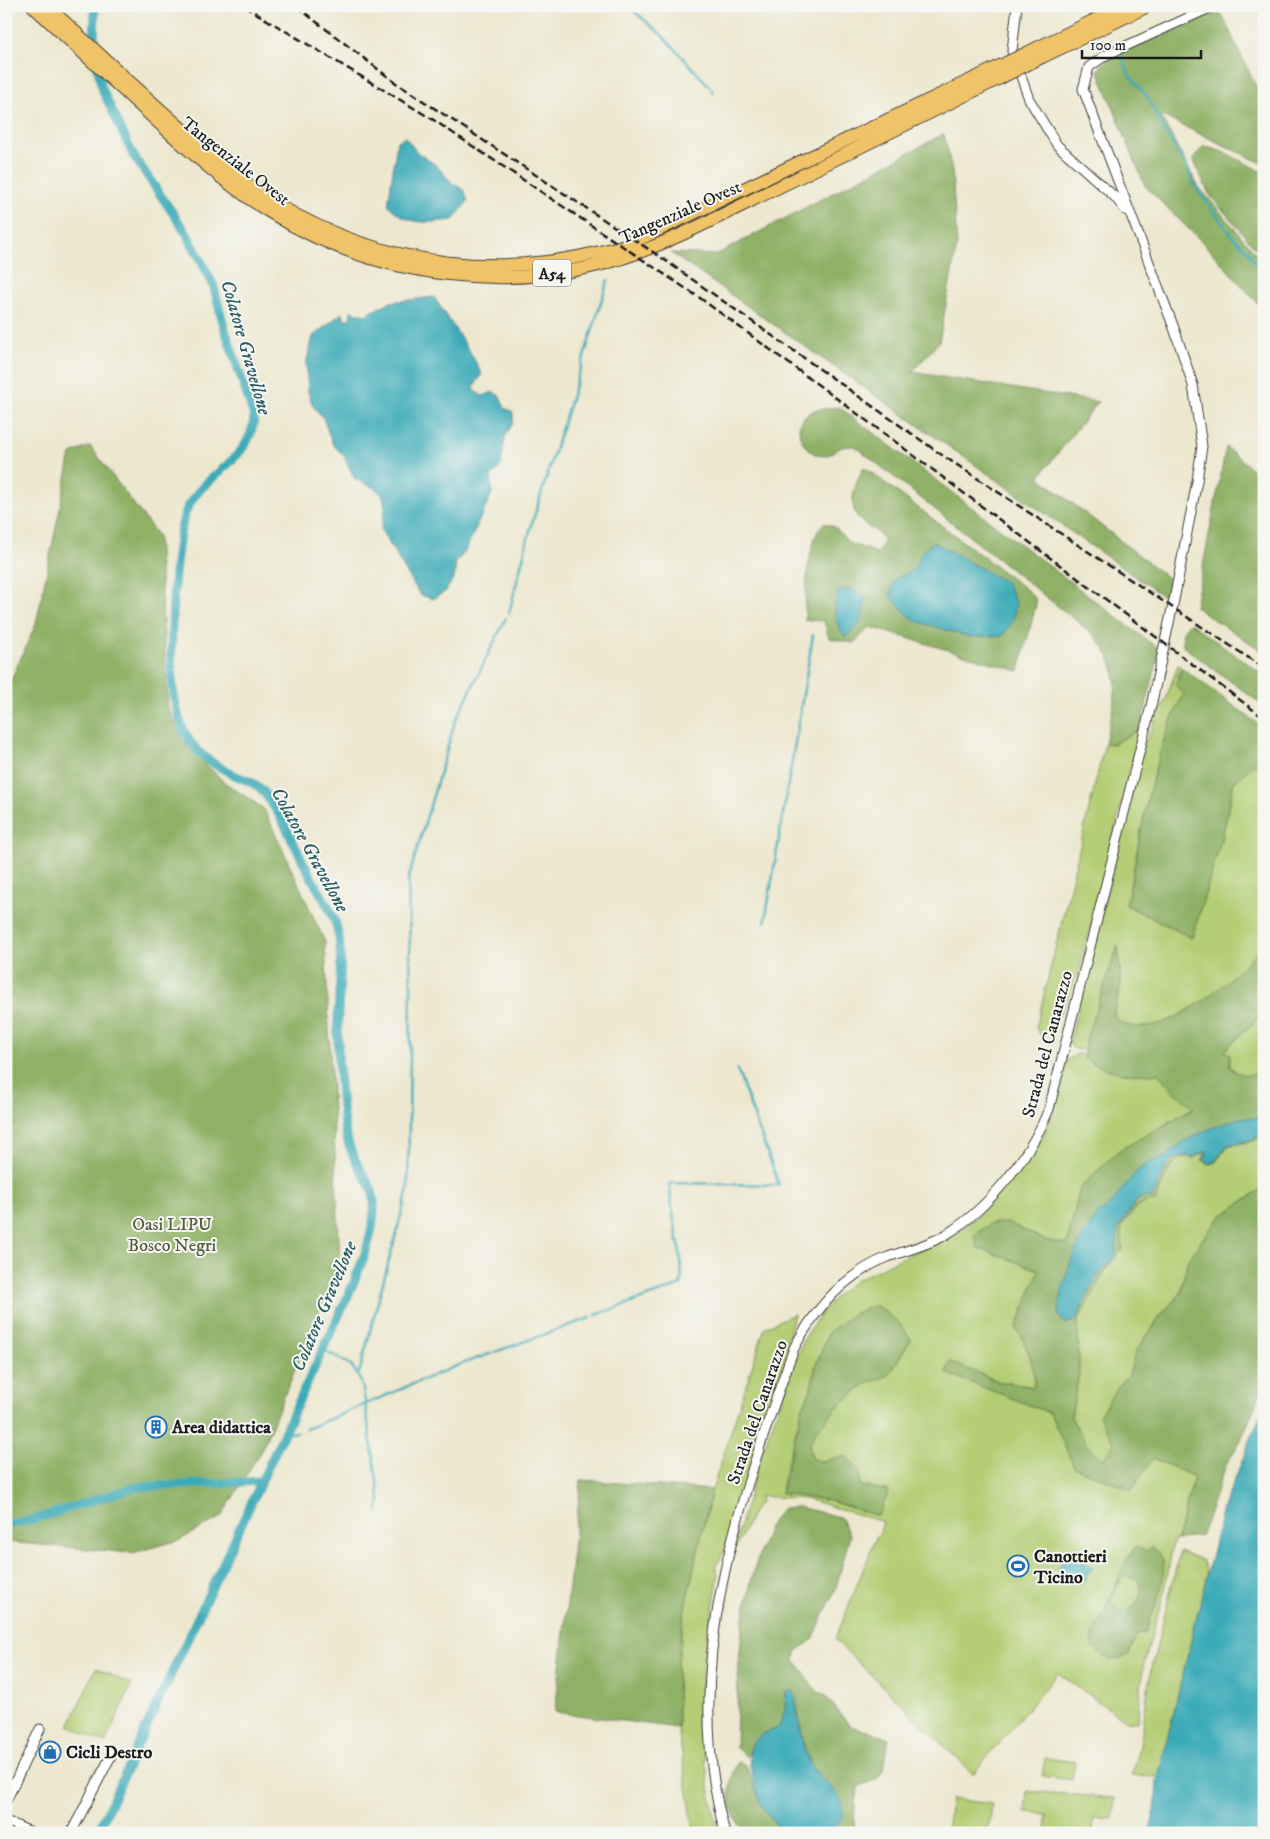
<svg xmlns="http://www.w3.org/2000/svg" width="1270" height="1839" viewBox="0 0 1270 1839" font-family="'IM FELL DW Pica',serif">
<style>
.green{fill:#b4ce74;stroke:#687548;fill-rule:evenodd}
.forest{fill:#8fb166;stroke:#566641;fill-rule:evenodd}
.water{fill:#3aaab8;stroke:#2b636a}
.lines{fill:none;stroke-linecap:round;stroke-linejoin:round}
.stream{stroke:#3aaab8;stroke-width:2.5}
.canal{stroke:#3aaab8;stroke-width:9}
.minor-casing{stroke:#3b3a37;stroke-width:11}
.highway-casing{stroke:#3b3a37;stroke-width:14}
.minor{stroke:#fff;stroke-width:9}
.highway{stroke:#f0c369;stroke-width:12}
.rail{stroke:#1c1c1c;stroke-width:2.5;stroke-dasharray:8 4;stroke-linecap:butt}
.highway-bridge-casing{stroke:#3b3a37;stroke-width:14;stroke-linecap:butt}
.highway-bridge{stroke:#f0c369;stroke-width:12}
.labels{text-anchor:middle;stroke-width:4;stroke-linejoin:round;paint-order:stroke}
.shield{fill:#f6f6f2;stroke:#5d5d5c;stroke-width:1}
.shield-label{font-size:16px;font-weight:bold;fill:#1c1c1c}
.street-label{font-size:18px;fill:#1c1c1c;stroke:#f6f6f2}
.park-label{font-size:18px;fill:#515a3b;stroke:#f6f6f2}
.poi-label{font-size:18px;font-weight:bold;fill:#1c1c1c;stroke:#f6f6f2;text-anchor:start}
.water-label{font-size:19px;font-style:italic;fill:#2a5c62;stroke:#f6f6f2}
</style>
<rect width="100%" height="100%" fill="#f6f6f2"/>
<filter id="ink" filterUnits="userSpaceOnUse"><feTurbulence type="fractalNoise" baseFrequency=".02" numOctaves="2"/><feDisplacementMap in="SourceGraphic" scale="10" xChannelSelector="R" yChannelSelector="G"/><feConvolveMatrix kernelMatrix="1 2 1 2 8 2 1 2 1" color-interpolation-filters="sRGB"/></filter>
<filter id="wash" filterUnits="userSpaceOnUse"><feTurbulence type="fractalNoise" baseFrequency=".0096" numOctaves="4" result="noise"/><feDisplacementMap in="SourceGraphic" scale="20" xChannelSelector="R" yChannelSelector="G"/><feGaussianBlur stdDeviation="1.12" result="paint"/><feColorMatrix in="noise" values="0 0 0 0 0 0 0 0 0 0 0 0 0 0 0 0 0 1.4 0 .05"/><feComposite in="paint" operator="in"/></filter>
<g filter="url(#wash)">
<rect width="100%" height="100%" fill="#ece7ce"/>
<!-- green -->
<path class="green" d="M1178,665L1182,668L1177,675L1184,694C1151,752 1141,839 1126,905L1192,938L1223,833L1234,782L1257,761L1264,767V944C1237,976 1160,1050 1117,1020L1114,1012L1121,984L1118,946L1085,1050L1075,1049L1069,1044L1145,741L1166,699Z
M1140,729L1079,973C1070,990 1058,1026 1041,1036L1036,1028L1105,743L1113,744Z
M1264,1012V1072C1238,1079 1233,1075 1224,1051Z
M1078,1054L1084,1055L1083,1058C1112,1070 1126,1077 1158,1073L1173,1091L1194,1107L1118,1152L1080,1188L1067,1245L1045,1240L1008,1223L978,1248L1039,1270L1016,1329C1028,1347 1035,1364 1034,1387L1001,1382L950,1362L946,1373L1050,1413L1075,1467L1153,1458L1194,1477L1177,1540H1175L1173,1543L1165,1589L1143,1667L1138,1722L1126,1721L1058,1673L973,1774L835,1640L877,1535H879L883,1522L806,1499L760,1496L761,1501L754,1510L730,1560L761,1455L803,1341L819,1316L836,1296L856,1280L961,1230L978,1216L1038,1145L1050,1121L1065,1067L1067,1060ZM898,1322L911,1339L889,1375L866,1384L841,1403L815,1433L809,1445L812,1459L822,1461L836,1458L861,1486L875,1488L878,1516L830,1501L781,1493L783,1478L802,1409L810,1392L816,1365L829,1332Z
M1264,1134V1187L1220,1217L1204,1237L1187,1262L1181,1293L1162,1314L1135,1353L1129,1376L1118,1386L1114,1443L1103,1461L1088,1447L1071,1417L1079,1374L1078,1320L1107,1267L1123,1249L1121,1227C1131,1214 1139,1201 1156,1201C1163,1184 1169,1151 1193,1158L1207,1151L1203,1160L1209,1164L1216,1162L1228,1146L1254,1141Z
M794,1314L787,1343L788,1350L724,1552L716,1566L718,1576C714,1610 705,1644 702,1678C699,1729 707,1783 718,1833H694L678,1728L677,1668L685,1607L712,1490L765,1327Z
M1180,1551L1203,1561L1207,1574L1158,1777L1131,1776C1144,1744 1143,1715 1149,1682C1158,1638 1170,1595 1180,1551Z
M96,1668L132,1685L105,1743L69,1726Z
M1045,1758L1075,1762L1072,1780L1042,1776Z
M1027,1791L1115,1798L1113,1819L1094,1818L1093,1833H1046L1047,1814L1025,1812Z
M951,1799L992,1804L988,1833H947Z"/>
<!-- forest -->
<path class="forest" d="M1220,11L1264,103V164L1160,115L1198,186L1264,263V310L1204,244L1145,186L1098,70L1107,59Z
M944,134L952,171L957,245L939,342L912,372L1098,402L1039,477L1168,578L1166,598L671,253L716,255Z
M1204,146L1226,153L1264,173V258L1209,194L1193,159Z
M839,407L1160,650L1140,729L1113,744L1105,743C1115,698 1127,671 1093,634L855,446C850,446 844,446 840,448C833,452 827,458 818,455C800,449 791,423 809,413C816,408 830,409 839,407Z
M90,446L158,536L168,707L182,740L224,782L264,809L325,942L340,1262L262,1449L221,1517L180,1540L132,1553L6,1542V691L36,624L71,454Z
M1226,447L1264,479V652L1195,607Z
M864,467L1027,590L1035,598L1036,605L1019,671L870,627L854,643L829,638L824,621L805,620C805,596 807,538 824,523L835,527L849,543L878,553L884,541C879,530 869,529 861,521C845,505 856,483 864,467ZM924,549L913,620V570Z
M1190,623L1264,675V706L1184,647C1181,636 1182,630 1190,623Z
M1182,668L1264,728V767L1257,762L1234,782L1223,833L1192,938L1126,905C1141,839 1151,753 1184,694L1175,685Z
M1264,944V1012L1224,1051L1230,1054V1068C1241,1077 1251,1075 1264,1072V1134L1254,1141L1228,1146L1216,1162L1209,1164L1202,1160L1206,1152L1193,1158C1169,1151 1163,1184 1156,1201C1139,1201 1131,1214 1121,1226L1123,1249L1107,1268L1078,1320L1079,1374L1071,1417L1088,1447L1103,1460L1114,1443L1099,1416L1118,1386L1129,1375L1135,1353L1162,1314L1181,1293L1187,1262L1204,1237L1220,1217L1264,1187V1244L1260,1257L1264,1264V1385L1241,1440L1226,1465L1201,1535L1177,1540L1194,1477L1153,1458L1132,1490L1074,1467L1050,1413L946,1373L950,1362L1001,1382L1034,1387C1035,1364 1028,1347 1016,1329L1039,1270L978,1248L974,1235L991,1223H1008L1045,1240L1067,1244L1080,1188L1118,1151L1194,1108L1173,1091L1158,1073C1131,1077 1106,1072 1083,1058L1087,1036L1118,945L1121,984L1114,1012L1117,1020C1160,1050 1237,975 1264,944Z
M876,1305L898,1322L911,1339L889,1375L866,1384L841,1403L815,1433L809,1445L812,1459L822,1461L846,1456L859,1469L861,1486L889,1491L878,1516L830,1501L781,1493L802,1409L810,1392L816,1365L829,1332L855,1313Z
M581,1480L712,1490L685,1607L677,1668L678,1728L555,1712Z
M798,1507L840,1517L850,1535L836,1588L813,1639L796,1652L795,1660L812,1685L818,1692L825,1695L850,1726L889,1738L884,1770L878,1779L859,1786L855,1802L854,1833H830L843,1818L828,1783L812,1767L804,1745L794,1691L786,1693L785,1709L779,1728C761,1732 754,1741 747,1757L736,1748C738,1681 737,1620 759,1555C765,1537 769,1522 783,1508Z
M1135,1547L1147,1551L1151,1547C1155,1550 1160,1553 1162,1558C1169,1574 1153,1612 1147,1629L1145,1633L1137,1634L1129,1655L1111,1661L1092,1647L1094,1630L1104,1612L1127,1559ZM1123,1576L1137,1579C1146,1592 1137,1611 1120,1612L1110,1600Z
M738,1762L746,1766L762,1806L785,1833H746C726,1811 726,1789 738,1762Z"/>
<!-- water -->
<path class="water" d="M405,137L418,153L436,165L452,183L464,190L468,201L453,220C425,223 409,226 388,205L397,141Z
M434,297L469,350L482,374L474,386L476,392L483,396L493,392L500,396L505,408L513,412V423L505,437L501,466L491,477L492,493L464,554L456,562L455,575L446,591L433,599L420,595L381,530L385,508L383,496L376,489L354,478L344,456L333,445L323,418L313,406L308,392L306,364L313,336L342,313L345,319H350L351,311L365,315L390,302Z
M934,542L1007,583L1016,603L1013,621L1002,636L969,637L913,620L890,596L895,579L913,570L924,549Z
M850,589L865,596C864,617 863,623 846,637C832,620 834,611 838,590Z
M1239,1118H1264L1263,1132L1254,1139L1227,1145L1215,1161L1209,1163L1204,1159L1208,1151L1192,1157L1187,1155L1174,1158L1167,1164L1152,1198L1146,1196L1137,1200L1118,1228L1116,1254L1096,1278L1076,1320L1065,1324L1058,1315C1063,1279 1073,1246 1096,1217C1101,1211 1108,1207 1113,1201C1128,1183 1138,1161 1164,1158C1183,1137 1212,1128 1239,1118Z
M1264,1406V1523L1259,1530V1554L1264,1559V1833H1149L1155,1810L1157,1781L1223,1508Z
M1069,1550L1093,1568L1080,1585L1057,1568Z
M794,1691C799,1713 800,1749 812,1767C827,1790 843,1785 843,1818L830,1833L781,1831C775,1823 767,1815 762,1806C759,1801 758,1794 756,1788C746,1759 743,1736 779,1728L785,1709L786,1692Z"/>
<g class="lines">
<!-- stream -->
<path class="stream" d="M628,6L663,36L710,87
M1121,53L1129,75L1146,95L1165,132L1185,162L1194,185L1233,237L1248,251L1264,277
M712,90L713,93
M509,613L530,530L608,280
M765,922L813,635
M596,1315L681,1285C685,1251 669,1217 670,1183L779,1185L737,1069
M322,1350C345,1361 356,1363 363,1389L380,1500L378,1511
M359,1373L408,1189L411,986L408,880L455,722L506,618
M306,1429L456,1366L590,1318
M282,1434L298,1432"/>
<!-- canal -->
<path class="canal" d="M94,51L95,6
M97,66L102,89L133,155L187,234L213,284L225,330L254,416C253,459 207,472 189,505C173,533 168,661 174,695C180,736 194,755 232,774C242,779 254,781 262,790C267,796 271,804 276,810C288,829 297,851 308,871C316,887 327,902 334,919C346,950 338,989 338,1022C337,1056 340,1090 344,1125C346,1140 353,1157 361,1171C367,1181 374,1189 374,1202C375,1236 361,1265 348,1296L97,1833
M6,1525L35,1519L135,1487L261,1481"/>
</g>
</g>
<g filter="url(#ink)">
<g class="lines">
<!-- minor casing -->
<g class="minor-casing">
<path id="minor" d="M1017,6L1012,51L1029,99L1057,145L1115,197L1125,210
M6,1801L40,1729
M6,1821L33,1833
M71,1833L113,1752
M725,1833C679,1669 739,1502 794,1348C815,1309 845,1274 888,1257C907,1250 929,1245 947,1234C990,1207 1031,1155 1049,1109L1151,706L1174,600L1197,481L1202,446L1193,385L1174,328L1083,89L1089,67L1106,55L1214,6"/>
</g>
<!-- highway casing -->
<g class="highway-casing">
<path id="highway" d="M33,6C70,41 108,76 146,111C185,147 225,184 270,212C376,279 519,297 637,253C688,234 737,207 787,183C858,148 928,113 1000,78
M47,6C97,52 147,99 198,143C223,164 248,187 276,204C385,269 508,282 629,244L996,68
M1039,47L1124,6
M1042,57L1148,6"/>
</g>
<!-- minor -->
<use href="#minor" class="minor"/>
<!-- highway -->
<use href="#highway" class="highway"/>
<!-- rail -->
<path class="rail" d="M244,6L432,119L700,298L889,437L1264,718
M296,6L396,83L659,256L942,455L1264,668"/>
<!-- highway-bridge casing -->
<g class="highway-bridge-casing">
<path id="highway-bridge" d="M996,68L1039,47
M1000,78L1042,57"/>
</g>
<!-- highway-bridge -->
<use href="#highway-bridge" class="highway-bridge"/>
</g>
</g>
<!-- icons -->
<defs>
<g id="building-ring" transform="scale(1.125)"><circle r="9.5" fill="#f6f6f2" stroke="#1f6fb2" stroke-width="1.5"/><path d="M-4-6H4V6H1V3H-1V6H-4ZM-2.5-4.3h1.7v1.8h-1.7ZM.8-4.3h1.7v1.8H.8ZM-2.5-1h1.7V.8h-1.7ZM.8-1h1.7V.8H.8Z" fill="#1f6fb2"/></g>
<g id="stadium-ring" transform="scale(1.125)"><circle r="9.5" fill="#f6f6f2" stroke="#1f6fb2" stroke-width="1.5"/><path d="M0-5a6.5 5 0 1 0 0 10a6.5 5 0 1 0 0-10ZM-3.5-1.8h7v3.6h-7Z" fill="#1f6fb2"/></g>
<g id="shop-ring" transform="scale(1.125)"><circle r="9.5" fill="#f6f6f2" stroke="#1f6fb2" stroke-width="1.5"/><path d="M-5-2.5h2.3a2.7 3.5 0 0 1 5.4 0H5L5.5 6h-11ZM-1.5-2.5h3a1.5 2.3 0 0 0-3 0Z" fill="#1f6fb2"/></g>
</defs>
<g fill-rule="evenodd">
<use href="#building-ring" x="156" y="1427"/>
<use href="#stadium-ring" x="1018" y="1566"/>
<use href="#shop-ring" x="50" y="1752"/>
</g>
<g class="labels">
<!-- shield labels -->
<rect class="shield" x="533" y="259.5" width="38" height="27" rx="4"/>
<g class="shield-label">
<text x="552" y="279">A54</text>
</g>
<!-- street labels -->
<g class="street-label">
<text transform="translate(236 161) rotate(38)" y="6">Tangenziale Ovest</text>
<text transform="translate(680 212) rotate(-24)" y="6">Tangenziale Ovest</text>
<text transform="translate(1047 1044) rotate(-75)" y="6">Strada del Canarazzo</text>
<text transform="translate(757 1412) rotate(-71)" y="6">Strada del Canarazzo</text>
</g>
<!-- park labels -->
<g class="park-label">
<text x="172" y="1230">Oasi LIPU<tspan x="172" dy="21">Bosco Negri</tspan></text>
</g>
<!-- poi labels -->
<g class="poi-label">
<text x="172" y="1433">Area didattica</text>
<text x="1034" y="1562">Canottieri<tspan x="1034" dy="21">Ticino</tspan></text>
<text x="66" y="1758">Cicli Destro</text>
</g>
<!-- water labels -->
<g class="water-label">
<text transform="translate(247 347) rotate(74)" y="7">Colatore Gravellone</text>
<text transform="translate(311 849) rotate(61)" y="7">Colatore Gravellone</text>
<text transform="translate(323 1306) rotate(-67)" y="7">Colatore Gravellone</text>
</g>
</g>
<!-- margin -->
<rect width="1270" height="1839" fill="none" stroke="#f6f6f2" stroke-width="25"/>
<!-- scale -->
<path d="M1082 50v8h119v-8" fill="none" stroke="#1c1c1c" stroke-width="2.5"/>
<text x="1090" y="50" font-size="15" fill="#1c1c1c" stroke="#f6f6f2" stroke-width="4" paint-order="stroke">100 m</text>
</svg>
